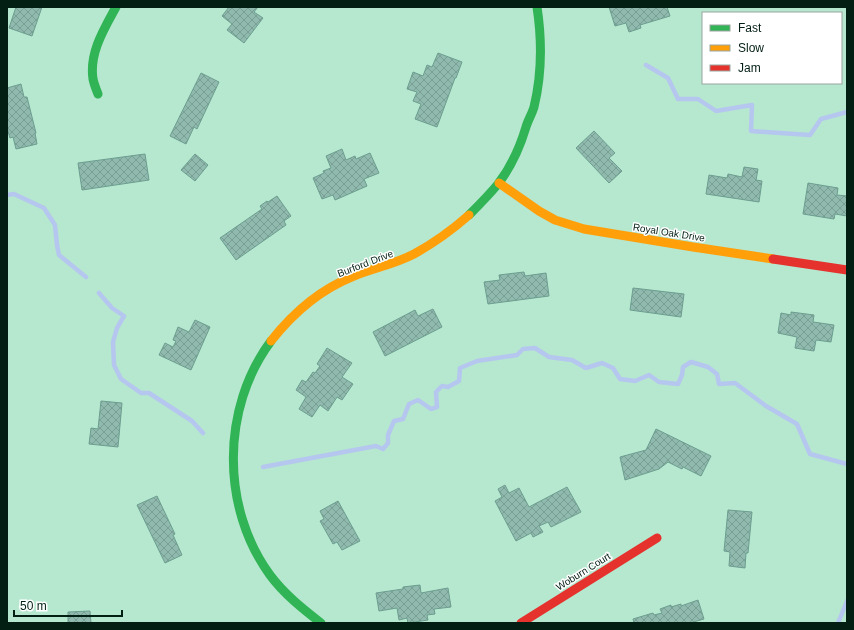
<svg xmlns="http://www.w3.org/2000/svg" width="854" height="630" viewBox="0 0 854 630" font-family="Helvetica,sans-serif">
<style>
.lines{fill:none;stroke-linecap:round;stroke-linejoin:round}
.stream{stroke:#b6c7ef;stroke-width:4.5}
.building{fill:url(#building-cross-hatch);stroke:#6c9e90}
.fast{stroke:#30b455;stroke-width:9}
.slow{stroke:#ff9f0a;stroke-width:9}
.jam{stroke:#e5322d;stroke-width:9}
.labels{text-anchor:middle;stroke-width:3;stroke-linejoin:round;paint-order:stroke}
.street-label{font-size:10px;fill:#031f13;stroke:#fff}
</style>
<defs>
<pattern id="building-cross-hatch" width="8" height="8" patternUnits="userSpaceOnUse"><rect width="8" height="8" fill="#8fbaad"/><path d="M0 0l8 8M0 8l8-8" fill="none" stroke="#7a9f94"/></pattern>
</defs>
<rect width="100%" height="100%" fill="#b6e7cf"/>
<g class="lines">
<!-- stream -->
<path class="stream" d="M646,65L668,78L678,99H698L716,111L752,105L751,131L810,135L821,119L847,112
M7,195L14,194L44,208L55,225L57,245L59,255L86,277
M99,293L112,308L124,316L117,328L113,342L114,365L121,379L141,393H149L192,421L203,433
M263,467L376,446L383,449L388,443V435L394,421L403,419L409,404L418,400L431,409L437,407L436,392L442,386L448,387L459,381L460,368L477,361L517,355L523,349L535,348L549,357L572,360L586,368L602,363L613,368L620,379L635,381L649,375L659,382L678,384L682,375L683,367L691,362L708,367L717,374L719,384L735,383L766,406L797,424L810,454L847,464
M838,623L847,601"/>
</g>
<!-- building -->
<path class="building" d="M16,7H42L32,36L9,28Z
M229,7H258L254,12L263,18L244,43L227,30L232,24L222,16Z
M609,7H667L670,16L640,25L641,28L629,32L626,23L615,26Z
M438,53L462,62L456,78H455L437,127L415,119L421,104L413,101L417,92L407,89L413,72L423,76L427,65L432,67Z
M201,73L219,82L197,129L194,127L186,144L170,136Z
M21,84L24,97H27L36,133H35L37,144L16,149L13,137L10,138L7,128V88Z
M594,131L615,153L609,158L622,171L609,183L576,148Z
M342,149L346,160L355,156L356,159L370,153L379,173L364,179L367,186L335,200L333,195L322,199L313,178L324,173L323,171L331,168L326,156Z
M145,154L149,180L82,190L78,163Z
M195,154L208,165L195,181L181,170Z
M744,167L758,169L756,180L762,181L759,202L706,194L709,175L727,178L728,174L742,177Z
M808,183L838,188L837,195L847,196V216L835,214L834,219L803,214Z
M277,196L291,216L284,221L286,225L236,260L220,238L262,209L260,206L267,201L268,202Z
M524,272L525,276L546,273L549,296L488,304L484,282L500,280L499,275Z
M633,288L684,294L681,317L630,310Z
M433,309L442,327L385,356L373,332L415,310L418,316Z
M791,312L814,315L813,322L834,325L831,342L816,340L814,351L795,348L797,337L778,333L781,313L791,315Z
M195,320L210,327L191,370L159,355L165,343L173,347L176,341L173,340L178,327L189,332Z
M327,348L352,363L342,377L353,384L342,400L337,397L328,411L320,405L312,417L299,409L306,397L296,390L302,380L306,382L313,372L315,373L320,366L317,364Z
M101,401L122,403L118,447L89,444L91,428L98,429Z
M656,429L711,456L701,476L683,467L682,469L668,462L659,469L625,480L620,457L646,450Z
M505,485L509,493L519,488L529,507L567,487L581,512L551,527L548,522L539,526L543,532L533,537L531,533L516,541L495,501L502,497L498,489Z
M157,496L175,534L173,535L182,555L165,563L137,505Z
M338,501L360,541L342,550L337,542L333,544L320,521L324,519L320,511Z
M728,510L752,512L748,553H746L745,568L729,566L730,552L724,551Z
M420,585L421,593L448,588L451,607L434,609L435,614L427,615L428,620L408,623L407,618L399,620L397,608L379,611L376,593L403,589V587Z
M698,600L704,619L690,623H634L633,619L653,613L654,615L662,613L660,609L671,605V607L681,604V606Z
M90,611L91,623H68V612Z"/>
<g class="lines">
<!-- fast -->
<path class="fast" d="M98,94C96,89 94,84 93,79C89,53 104,29 116,7
M469,215C479,205 489,195 498,184C511,167 520,147 526,127C528,120 532,114 534,107C542,74 542,40 537,7
M271,341C221,408 221,508 270,575C284,594 303,609 321,623"/>
<!-- slow -->
<path class="slow" d="M499,183L539,211L555,220L584,229L693,247L773,259
M271,341C293,313 321,289 354,276C374,268 395,264 414,254C434,243 452,230 469,215"/>
<!-- jam -->
<path class="jam" d="M773,259L847,270
M521,623L657,538"/>
</g>
<g class="labels">
<!-- street labels -->
<g class="street-label">
<text transform="translate(669 232) rotate(9)" y="4">Royal Oak Drive</text>
<text transform="translate(365 263) rotate(-21)" y="4">Burford Drive</text>
<text transform="translate(583 571) rotate(-32)" y="4">Woburn Court</text>
</g>
</g>
<!-- border -->
<rect width="854" height="630" fill="none" stroke="#031f13" stroke-width="16"/>
<!-- legend -->
<rect x="702" y="12" width="140" height="72" fill="#ffffff" stroke="#9aa5a1"/>
<rect x="710" y="25" width="20" height="6" fill="#30b455" stroke="#9aa5a1"/>
<text x="738" y="32" font-size="12" fill="#031f13">Fast</text>
<rect x="710" y="45" width="20" height="6" fill="#ff9f0a" stroke="#9aa5a1"/>
<text x="738" y="52" font-size="12" fill="#031f13">Slow</text>
<rect x="710" y="65" width="20" height="6" fill="#e5322d" stroke="#9aa5a1"/>
<text x="738" y="72" font-size="12" fill="#031f13">Jam</text>
<!-- scale -->
<path d="M14 610v6h108v-6" fill="none" stroke="#031f13" stroke-width="2"/>
<text x="20" y="610" font-size="12" fill="#031f13" stroke="#ffffff" stroke-width="3" paint-order="stroke">50 m</text>
</svg>
